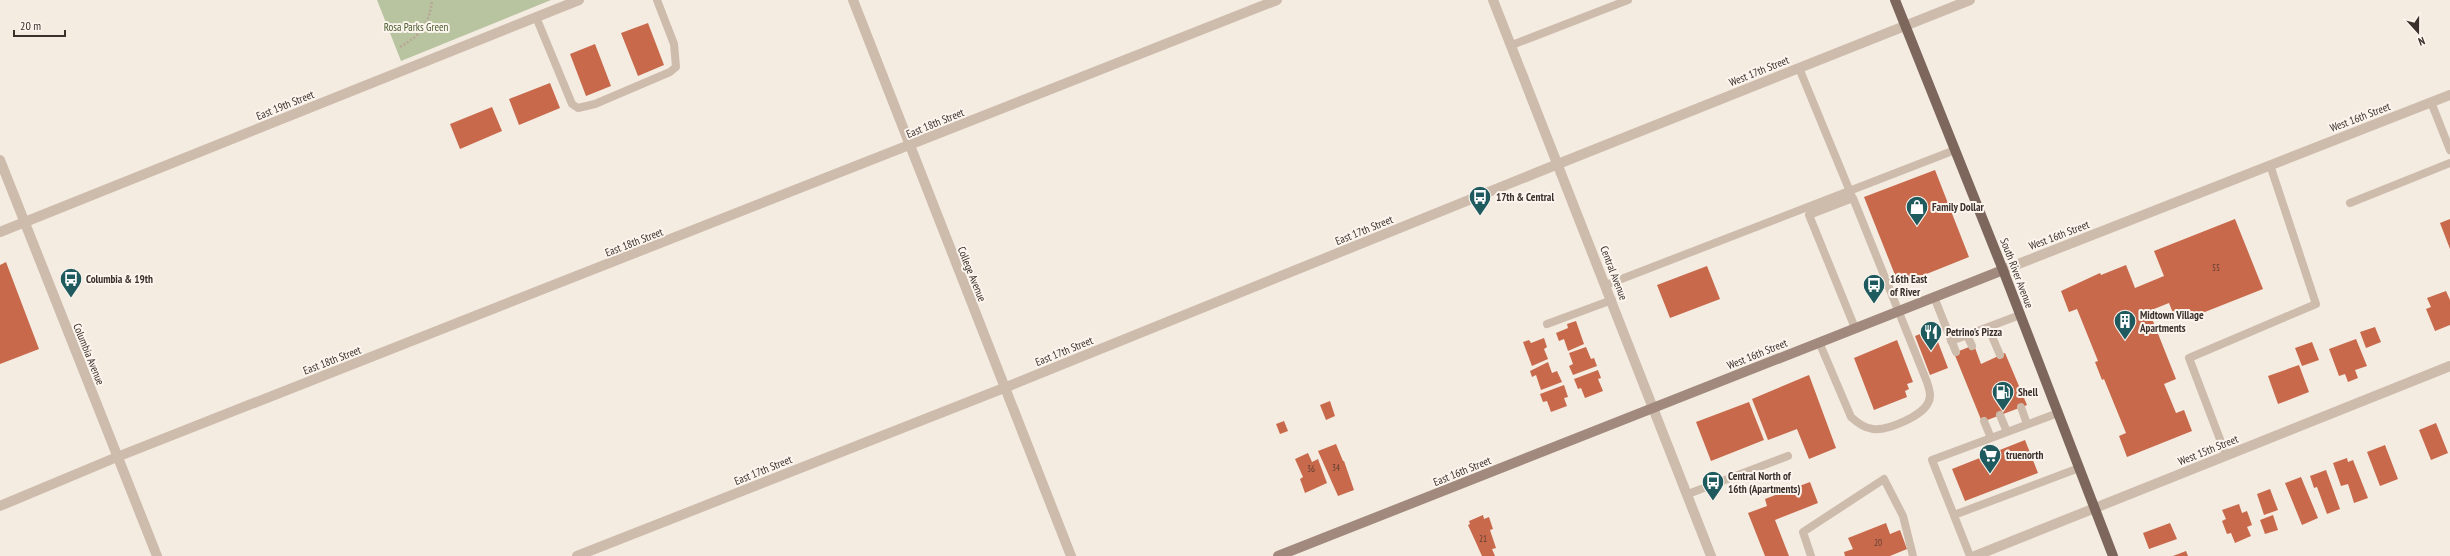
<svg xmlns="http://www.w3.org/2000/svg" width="2450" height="556" viewBox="0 0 2450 556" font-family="'PT Sans Narrow',sans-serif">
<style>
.green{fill:#b8c4a0}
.building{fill:#c8694b}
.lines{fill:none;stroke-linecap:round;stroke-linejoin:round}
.path{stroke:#b9a596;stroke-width:2.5;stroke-dasharray:2 2;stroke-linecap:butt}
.service{stroke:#cdbbac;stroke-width:8}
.minor{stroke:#cdbbac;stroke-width:10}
.tertiary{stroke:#cdbbac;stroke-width:10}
.secondary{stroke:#a18a7d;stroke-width:10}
.primary{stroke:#7d675c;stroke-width:10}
.labels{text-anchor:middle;stroke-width:4;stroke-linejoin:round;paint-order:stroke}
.number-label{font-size:9px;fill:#5e3e33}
.park-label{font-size:11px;fill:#4a5a2e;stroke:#fbf5ee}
.street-label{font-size:11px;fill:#3b302b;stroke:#fbf5ee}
.poi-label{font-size:11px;font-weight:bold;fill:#3b302b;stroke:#fbf5ee;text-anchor:start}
</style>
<rect width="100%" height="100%" fill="#f4ebe1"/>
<!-- green -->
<path class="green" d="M377,0H551L401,61Z"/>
<!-- building -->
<path class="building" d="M648,23L664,65L638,76L621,33Z
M595,44L611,86L586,96L570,54Z
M550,83L560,108L519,125L509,99Z
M492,107L502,131L460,149L450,124Z
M1935,170L1969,257L1899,285L1864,197Z
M2235,219L2263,289L2182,321L2178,311L2173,313L2169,303L2149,311L2176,379L2164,384L2176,413L2184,410L2192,431L2127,457L2119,436L2126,433L2104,379L2102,380L2095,362L2098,361L2077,309L2069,312L2061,291L2100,273L2101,275L2126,265L2135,288L2164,276L2154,251Z
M2450,219V249L2440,223Z
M6,262L39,349L0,364V265Z
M1707,266L1720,299L1670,318L1657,285Z
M2446,291L2450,300V325L2435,331L2426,309L2431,307L2427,298Z
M1576,321L1584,344L1568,351L1564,339L1559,341L1556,333L1568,328L1567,324Z
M2375,327L2381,342L2366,348L2360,332Z
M1933,329L1948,368L1930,375L1915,336Z
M1544,338L1547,347L1544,349L1548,359L1532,366L1523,342L1529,340L1531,343Z
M2356,339L2367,366L2355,370L2358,378L2348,382L2345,374L2339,376L2329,349Z
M1897,340L1913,382L1907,384L1909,389L1905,391L1907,397L1874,410L1854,358Z
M2312,342L2319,360L2302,366L2295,348Z
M1974,345L1981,364L2005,353L2027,405L1982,422L1954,353Z
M1586,347L1591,359L1594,358L1597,366L1573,375L1569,366L1573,364L1569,353Z
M1548,362L1552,373L1557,371L1562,382L1541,390L1536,375L1532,377L1530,371Z
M2299,365L2309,392L2278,404L2268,376Z
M1598,370L1601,378L1598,379L1603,391L1585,398L1581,388L1578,389L1574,379Z
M1809,375L1836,448L1809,459L1797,429L1768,440L1752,399Z
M1564,385L1568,397L1564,398L1567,406L1551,412L1547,401L1543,402L1540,394Z
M1330,401L1335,416L1326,420L1320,405Z
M1749,402L1764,440L1711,461L1696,422Z
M1284,421L1288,431L1280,434L1276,424Z
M2436,423L2448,453L2431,460L2419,430Z
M2025,440L2038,473L1965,501L1952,469Z
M1336,444L1343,461H1344L1354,490L1338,496L1318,451Z
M2385,445L2398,479L2380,486L2367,452Z
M1308,453L1312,462L1318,459L1327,483L1305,493L1300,479L1303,477L1295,459Z
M2347,458L2348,462L2353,460L2368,498L2354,503L2348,484L2341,486L2333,463Z
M2326,470L2340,509L2327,514L2317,487L2314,488L2310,476Z
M2301,477L2318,518L2302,525L2285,483Z
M1810,482L1818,503L1775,520L1789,556H1765L1748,513L1767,506L1765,499Z
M2270,489L2278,510L2264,515L2257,494Z
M2239,504L2242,513L2247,511L2252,525L2247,527L2251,536L2235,543L2231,533L2227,534L2222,521L2226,519L2222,510Z
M1483,515L1484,519L1489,517L1493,529L1490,530L1496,548L1492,549L1495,556H1482L1468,525L1470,524L1469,521Z
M2273,515L2278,530L2265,534L2260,520Z
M1886,523L1890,534L1900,530L1907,549L1890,556H1845L1844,552L1853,549L1848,538Z
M2170,523L2177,539L2149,549L2143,533Z
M2186,551L2188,556H2173Z"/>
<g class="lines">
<!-- path -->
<path class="path" d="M400,47C421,35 429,25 432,0"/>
<!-- service -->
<path class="service" d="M536,17L572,104L578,108L595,104L670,72L676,67L674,44L657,0
M1512,45L1628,0
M1799,68L1851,194
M2431,102L2450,150
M2350,203L2450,163
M1606,285L1955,150
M1934,297L1956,352
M1547,324L1612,300
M1988,327L2000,355
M1967,335L1972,346
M1951,341L2020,315
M1819,342L1851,417C1858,423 1864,428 1873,429C1887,431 1922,416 1928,403C1932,396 1929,389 1927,382L1853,198L1809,215L1855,328
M2021,407L2027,424
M2000,415L2007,432
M1984,421L1991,438
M2226,455L2189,358L2316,304L2270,165
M1688,494L1788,456
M1954,515L2079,468
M1811,556L1803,532L1884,479L1903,516L1913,556
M1970,556L1932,460L2058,413"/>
<!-- minor -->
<path class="minor" d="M853,0L1071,556
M0,232L579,0
M0,506L117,457L1277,0
M577,556L1004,388L1558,164
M1975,556L2450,366"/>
<!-- tertiary -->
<path class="tertiary" d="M1493,0L1711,556
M0,160L157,556
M1558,164L1970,0
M2003,270L2450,95"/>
<!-- secondary -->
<path class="secondary" d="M1278,556L2003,270"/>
<!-- primary -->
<path class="primary" d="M1895,0L2003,270L2113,556"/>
</g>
<!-- icons -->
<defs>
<g id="bus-pin" transform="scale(1.15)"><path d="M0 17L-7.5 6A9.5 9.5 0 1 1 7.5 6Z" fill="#1f5a5e" stroke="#fbf5ee"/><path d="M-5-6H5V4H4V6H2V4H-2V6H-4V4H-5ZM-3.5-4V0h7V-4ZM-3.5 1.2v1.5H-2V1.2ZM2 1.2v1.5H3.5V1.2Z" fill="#fff"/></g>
<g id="shop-pin" transform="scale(1.15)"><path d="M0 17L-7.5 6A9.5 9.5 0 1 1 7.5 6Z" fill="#1f5a5e" stroke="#fbf5ee"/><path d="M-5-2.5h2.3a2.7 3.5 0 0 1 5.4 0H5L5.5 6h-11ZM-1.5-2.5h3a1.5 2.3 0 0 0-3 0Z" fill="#fff"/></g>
<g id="building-pin" transform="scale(1.15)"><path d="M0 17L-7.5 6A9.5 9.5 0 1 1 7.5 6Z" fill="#1f5a5e" stroke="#fbf5ee"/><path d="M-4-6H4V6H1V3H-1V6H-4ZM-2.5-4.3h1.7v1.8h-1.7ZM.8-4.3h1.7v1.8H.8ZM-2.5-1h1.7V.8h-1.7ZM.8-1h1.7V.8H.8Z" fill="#fff"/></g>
<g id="restaurant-pin" transform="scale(1.15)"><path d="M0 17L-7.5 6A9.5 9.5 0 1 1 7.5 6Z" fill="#1f5a5e" stroke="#fbf5ee"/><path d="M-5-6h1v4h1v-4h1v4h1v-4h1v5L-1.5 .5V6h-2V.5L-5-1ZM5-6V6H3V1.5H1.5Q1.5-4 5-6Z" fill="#fff"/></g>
<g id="fuel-pin" transform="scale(1.15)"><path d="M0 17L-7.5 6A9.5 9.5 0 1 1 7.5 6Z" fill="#1f5a5e" stroke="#fbf5ee"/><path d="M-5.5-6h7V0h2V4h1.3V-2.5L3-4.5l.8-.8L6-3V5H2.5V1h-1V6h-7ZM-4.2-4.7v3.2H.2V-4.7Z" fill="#fff"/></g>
<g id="supermarket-pin" transform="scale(1.15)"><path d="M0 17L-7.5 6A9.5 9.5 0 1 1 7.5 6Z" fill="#1f5a5e" stroke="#fbf5ee"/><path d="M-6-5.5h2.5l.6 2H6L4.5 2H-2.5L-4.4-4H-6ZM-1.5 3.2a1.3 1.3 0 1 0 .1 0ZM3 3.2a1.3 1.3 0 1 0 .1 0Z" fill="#fff"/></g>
</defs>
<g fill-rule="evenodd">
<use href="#bus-pin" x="1480" y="197"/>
<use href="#shop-pin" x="1917" y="207"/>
<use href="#bus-pin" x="71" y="279"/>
<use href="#bus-pin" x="1874" y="285"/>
<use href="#building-pin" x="2125" y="321"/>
<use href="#restaurant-pin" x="1931" y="332"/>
<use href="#fuel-pin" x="2003" y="392"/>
<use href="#supermarket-pin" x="1990" y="455"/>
<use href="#bus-pin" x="1713" y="482"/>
</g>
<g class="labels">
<!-- number labels -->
<g class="number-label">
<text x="2216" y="271">55</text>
<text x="1336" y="471">34</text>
<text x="1311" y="472">36</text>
<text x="1483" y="542">21</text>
<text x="1878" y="546">20</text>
</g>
<!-- park labels -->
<g class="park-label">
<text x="416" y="31">Rosa Parks Green</text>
</g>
<!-- street labels -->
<g class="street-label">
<text transform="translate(1759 71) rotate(-22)" y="4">West 17th Street</text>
<text transform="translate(285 105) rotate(-22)" y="4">East 19th Street</text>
<text transform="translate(2360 117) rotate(-21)" y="4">West 16th Street</text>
<text transform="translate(935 123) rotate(-22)" y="4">East 18th Street</text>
<text transform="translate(1364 230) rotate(-22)" y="4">East 17th Street</text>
<text transform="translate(2059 235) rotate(-21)" y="4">West 16th Street</text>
<text transform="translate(634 242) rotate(-21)" y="4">East 18th Street</text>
<text transform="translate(1614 273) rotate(69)" y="4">Central Avenue</text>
<text transform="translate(2017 273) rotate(69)" y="4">South River Avenue</text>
<text transform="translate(972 274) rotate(68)" y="4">College Avenue</text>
<text transform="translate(1064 351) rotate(-22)" y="4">East 17th Street</text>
<text transform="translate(89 354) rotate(68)" y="4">Columbia Avenue</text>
<text transform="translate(1757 354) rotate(-22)" y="4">West 16th Street</text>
<text transform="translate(332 360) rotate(-21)" y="4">East 18th Street</text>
<text transform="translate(2208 450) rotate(-22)" y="4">West 15th Street</text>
<text transform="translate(763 470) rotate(-22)" y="4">East 17th Street</text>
<text transform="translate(1462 471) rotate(-22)" y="4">East 16th Street</text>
</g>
<!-- poi labels -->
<g class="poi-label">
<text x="1496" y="201">17th &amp; Central</text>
<text x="1932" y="211">Family Dollar</text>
<text x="86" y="283">Columbia &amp; 19th</text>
<text x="1890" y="283">16th East<tspan x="1890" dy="13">of River</tspan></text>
<text x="2140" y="319">Midtown Village<tspan x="2140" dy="13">Apartments</tspan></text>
<text x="1946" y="336">Petrino's Pizza</text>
<text x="2018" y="396">Shell</text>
<text x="2006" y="459">truenorth</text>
<text x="1728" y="480">Central North of<tspan x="1728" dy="13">16th (Apartments)</tspan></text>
</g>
</g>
<!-- north arrow -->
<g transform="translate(2418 32) rotate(159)" stroke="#fbf5ee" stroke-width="3" paint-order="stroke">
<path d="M0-3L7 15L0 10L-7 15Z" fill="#3b302b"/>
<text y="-6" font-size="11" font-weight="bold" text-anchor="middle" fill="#3b302b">N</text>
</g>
<!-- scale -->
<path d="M14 30v6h51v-6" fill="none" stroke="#3b302b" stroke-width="2"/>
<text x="20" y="30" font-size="12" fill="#3b302b" stroke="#fbf5ee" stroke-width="3" paint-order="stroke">20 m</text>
</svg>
